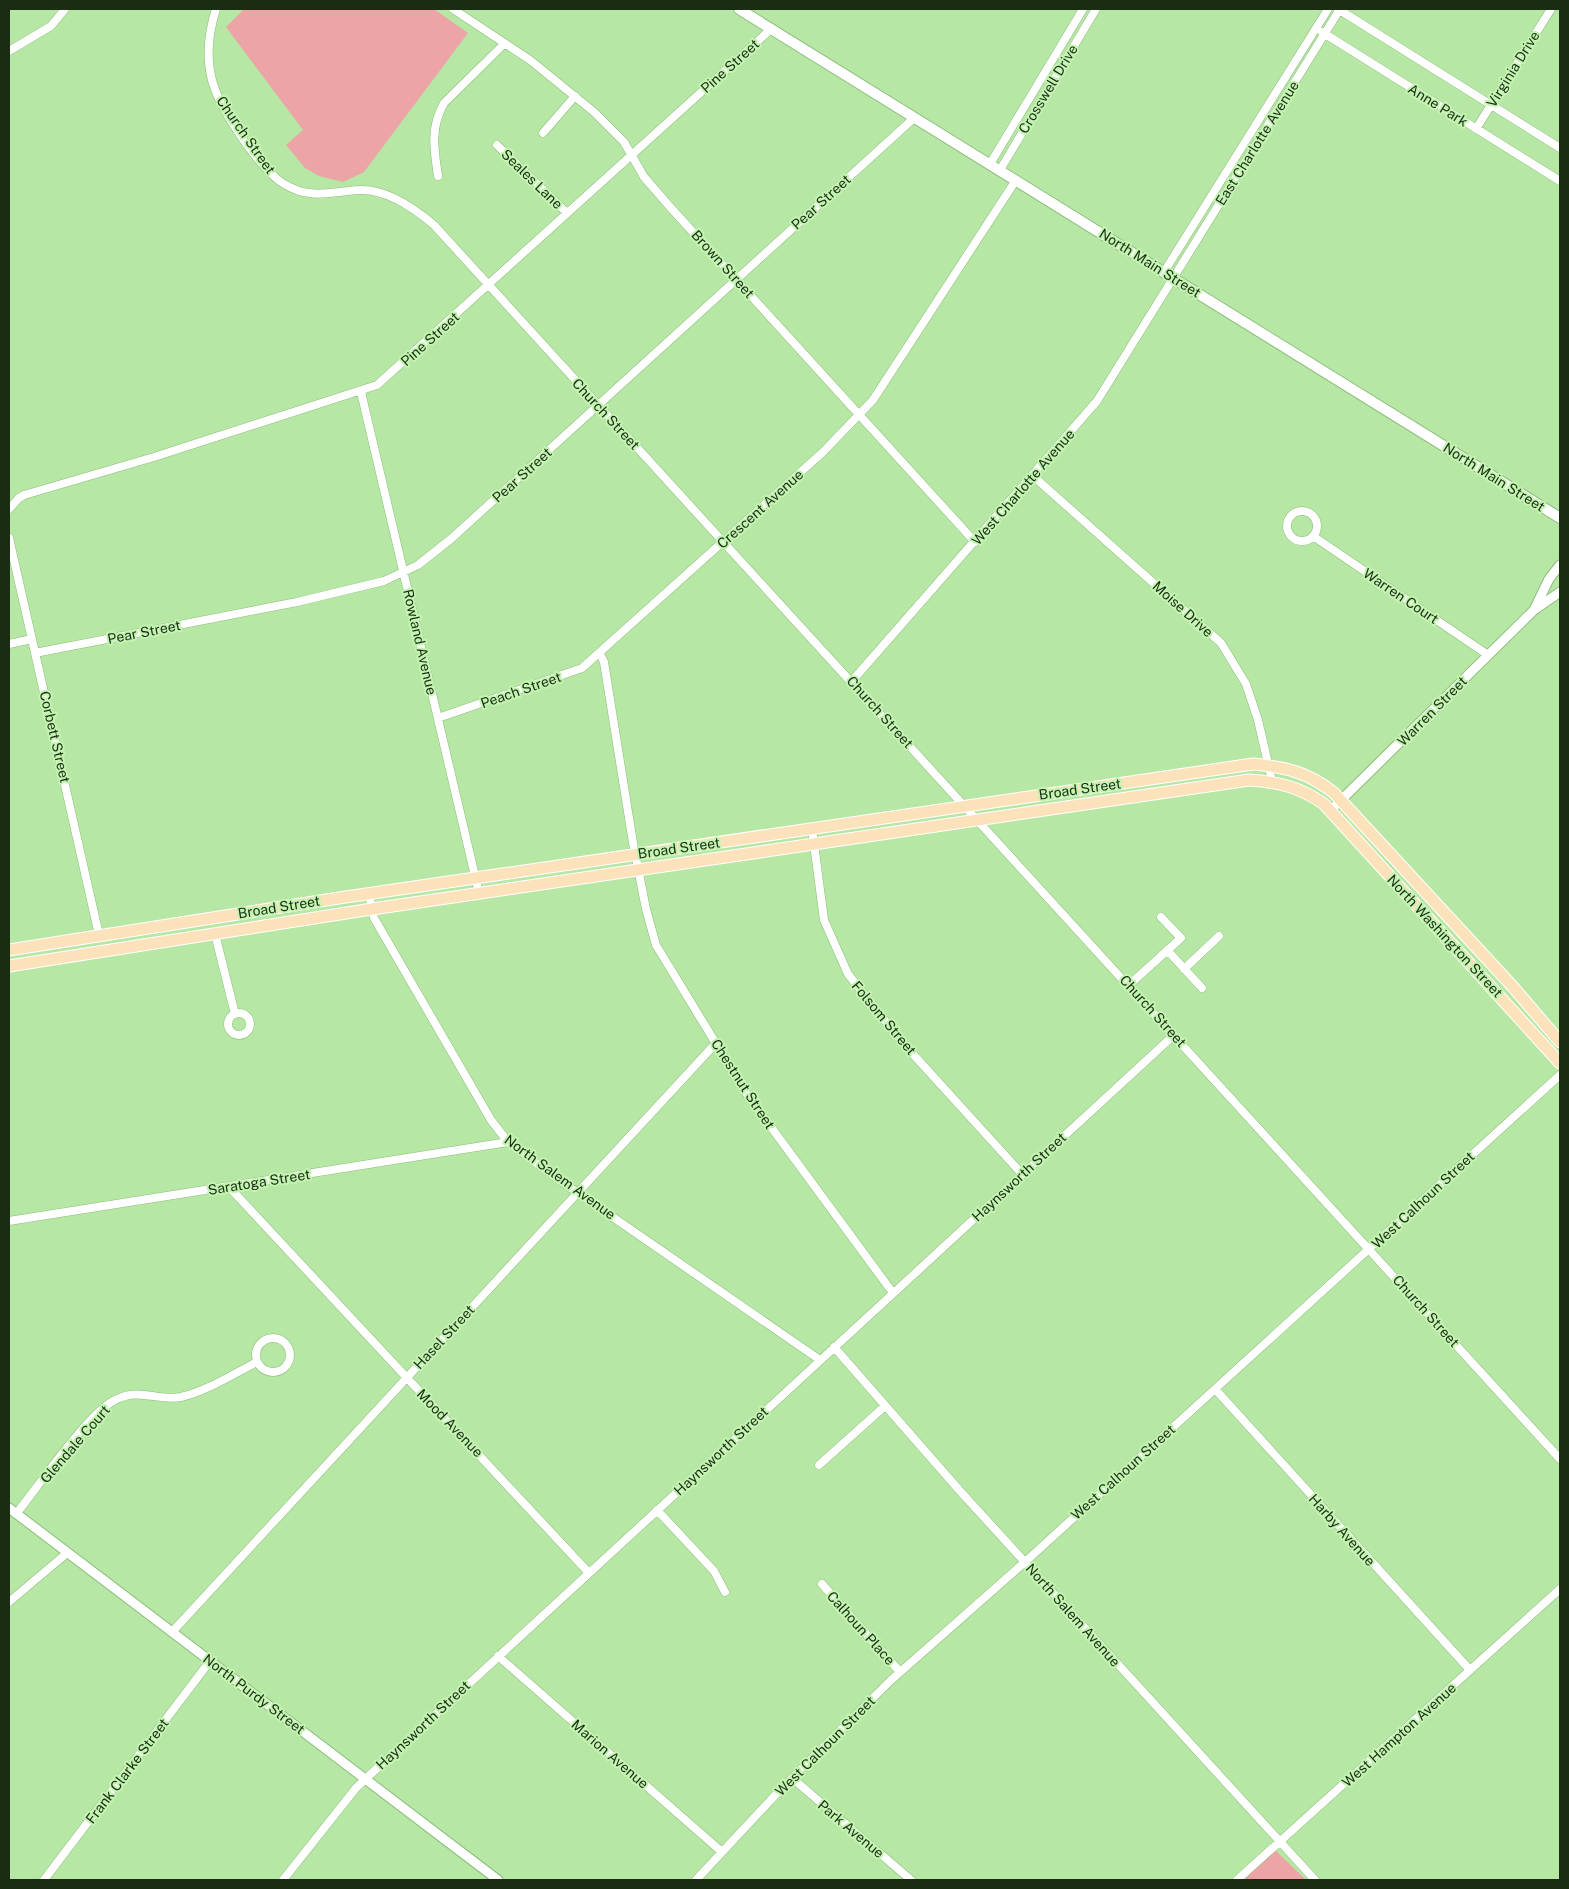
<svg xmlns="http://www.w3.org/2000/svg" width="1569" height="1889" viewBox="0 0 1569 1889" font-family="'Public Sans',sans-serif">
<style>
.green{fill:#eca4a6}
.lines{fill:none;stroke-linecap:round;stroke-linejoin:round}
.minor-casing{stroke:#8dbd7c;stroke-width:9}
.tertiary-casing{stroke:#8dbd7c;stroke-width:11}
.secondary-casing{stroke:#8dbd7c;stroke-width:12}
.primary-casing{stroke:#fff;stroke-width:13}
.minor{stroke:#fff;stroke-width:8}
.tertiary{stroke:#fff;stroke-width:9}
.secondary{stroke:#fff;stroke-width:10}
.primary{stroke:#fce2bb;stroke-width:11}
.labels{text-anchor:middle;stroke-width:4;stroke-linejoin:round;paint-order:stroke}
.street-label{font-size:14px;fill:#1a2d13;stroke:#c3f4b1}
</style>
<rect width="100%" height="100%" fill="#b6e7a4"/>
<!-- green -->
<path class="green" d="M244,9H434L468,33L364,172L343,182L319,176L305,168L286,145L303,130L226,27Z
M1273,1848L1306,1880H1237Z"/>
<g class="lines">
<!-- minor casing -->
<g class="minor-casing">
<path id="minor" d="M216,9C209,31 206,57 212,80C219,108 254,159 276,178C282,184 291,188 299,191C319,197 339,191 360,190C387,189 414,208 434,225L1560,1459
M453,9L530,60L594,112L624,142L644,177L671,208L975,542
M1338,9L1560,148
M1322,32L1560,181
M9,51L51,26L65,9
M1476,129L1551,9
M543,133L575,96
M497,145L567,213
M990,164L1083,9
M1000,170L1096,9
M438,176C434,149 430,128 444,103L504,44
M1164,272L1328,9
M361,392L479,893
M1033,476L1221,643L1246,684L1258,720L1272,781
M9,509L19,498L24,495L154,457L377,385L771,29
M1287 526a15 15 0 1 1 30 0a15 15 0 1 1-30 0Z
M1313,536L1488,655
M9,538L99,935
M9,644L32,639
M35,653L297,602L384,581L418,565L452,538L914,118
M600,654L604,662L633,843L646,909L656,945L746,1093L893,1293
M852,681L1097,401L1340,9
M438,718L582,668L823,452L873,400L1016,180
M812,829L824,920L848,974L902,1042L1022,1174
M369,894L374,918L491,1120L508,1142L559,1180L820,1360
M215,934L235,1014
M1167,950L1202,988
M1184,969L1219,936
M1129,985L1181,938L1161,917
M228 1024a11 11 0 1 1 22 0a11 11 0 1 1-22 0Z
M229,1187L589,1573
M9,1221L508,1142
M256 1355a17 17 0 1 1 34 0a17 17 0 1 1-34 0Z
M834,1347L960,1491L1315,1880
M1215,1389L1470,1670
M819,1465L885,1406
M657,1510L714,1571L725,1592
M16,1514C38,1487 89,1411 117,1399C139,1388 158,1401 181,1397C207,1391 233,1374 257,1362
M822,1584L900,1672
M9,1602L67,1553
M172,1632L716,1043
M498,1656L722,1852
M792,1778L911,1880
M44,1880L210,1661
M283,1880L356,1788L373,1772L1174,1035
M696,1880L780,1790L890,1681L1025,1562L1560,1075
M1237,1880L1560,1589"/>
</g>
<!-- tertiary casing -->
<g class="tertiary-casing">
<path id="tertiary" d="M1534,610L1549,579L1560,565
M1330,811L1534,610L1560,592
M9,1508L498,1880"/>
</g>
<!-- secondary casing -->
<g class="secondary-casing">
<path id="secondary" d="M739,9L1560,518"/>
</g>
<!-- primary casing -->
<g class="primary-casing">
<path id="primary" d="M9,950L339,898L1253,764C1285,767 1308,772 1334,793L1513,987L1560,1042
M9,966L372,909L1249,780C1279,782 1300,787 1324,804L1560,1063"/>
</g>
<!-- minor -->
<use href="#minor" class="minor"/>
<!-- tertiary -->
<use href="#tertiary" class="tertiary"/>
<!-- secondary -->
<use href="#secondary" class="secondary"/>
<!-- primary -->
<use href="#primary" class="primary"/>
</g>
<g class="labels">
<!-- street labels -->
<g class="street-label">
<text transform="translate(730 66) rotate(-42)" y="5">Pine Street</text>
<text transform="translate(1513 69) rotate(-58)" y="5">Virginia Drive</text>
<text transform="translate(1048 89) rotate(-59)" y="5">Crosswell Drive</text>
<text transform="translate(1438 105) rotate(32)" y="5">Anne Park</text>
<text transform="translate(246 135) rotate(55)" y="5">Church Street</text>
<text transform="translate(1257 143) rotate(-58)" y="5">East Charlotte Avenue</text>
<text transform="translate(532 179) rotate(44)" y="5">Seales Lane</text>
<text transform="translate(821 202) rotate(-42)" y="5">Pear Street</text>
<text transform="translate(1150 263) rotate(32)" y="5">North Main Street</text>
<text transform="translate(723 264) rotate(48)" y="5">Brown Street</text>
<text transform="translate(430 339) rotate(-42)" y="5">Pine Street</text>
<text transform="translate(606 414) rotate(47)" y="5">Church Street</text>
<text transform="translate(522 475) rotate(-42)" y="5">Pear Street</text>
<text transform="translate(1494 477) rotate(32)" y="5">North Main Street</text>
<text transform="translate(1023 487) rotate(-49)" y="5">West Charlotte Avenue</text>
<text transform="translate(760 509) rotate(-42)" y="5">Crescent Avenue</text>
<text transform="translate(1401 596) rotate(34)" y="5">Warren Court</text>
<text transform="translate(1183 609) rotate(42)" y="5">Moise Drive</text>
<text transform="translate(144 632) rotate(-11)" y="5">Pear Street</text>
<text transform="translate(420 642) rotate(77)" y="5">Rowland Avenue</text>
<text transform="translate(521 690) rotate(-19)" y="5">Peach Street</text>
<text transform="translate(1432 711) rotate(-45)" y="5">Warren Street</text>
<text transform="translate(880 712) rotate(48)" y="5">Church Street</text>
<text transform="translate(55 737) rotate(77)" y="5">Corbett Street</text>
<text transform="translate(1080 789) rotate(-8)" y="5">Broad Street</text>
<text transform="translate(679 848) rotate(-8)" y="5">Broad Street</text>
<text transform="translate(279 907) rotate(-9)" y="5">Broad Street</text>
<text transform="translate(1445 936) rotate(47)" y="5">North Washington Street</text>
<text transform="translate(1153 1011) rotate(48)" y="5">Church Street</text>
<text transform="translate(884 1018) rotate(50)" y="5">Folsom Street</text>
<text transform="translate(743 1084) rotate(57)" y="5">Chestnut Street</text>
<text transform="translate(560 1177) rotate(36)" y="5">North Salem Avenue</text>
<text transform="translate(1019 1177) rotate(-43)" y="5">Haynsworth Street</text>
<text transform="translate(259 1182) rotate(-9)" y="5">Saratoga Street</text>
<text transform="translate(1423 1200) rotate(-43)" y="5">West Calhoun Street</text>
<text transform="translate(1426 1311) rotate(48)" y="5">Church Street</text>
<text transform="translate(444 1337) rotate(-47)" y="5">Hasel Street</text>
<text transform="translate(450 1423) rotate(46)" y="5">Mood Avenue</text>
<text transform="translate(75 1444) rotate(-49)" y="5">Glendale Court</text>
<text transform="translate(721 1451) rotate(-43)" y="5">Haynsworth Street</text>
<text transform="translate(1123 1472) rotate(-42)" y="5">West Calhoun Street</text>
<text transform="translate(1342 1530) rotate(48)" y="5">Harby Avenue</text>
<text transform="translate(1073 1615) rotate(48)" y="5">North Salem Avenue</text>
<text transform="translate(861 1628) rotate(48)" y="5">Calhoun Place</text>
<text transform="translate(254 1694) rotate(37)" y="5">North Purdy Street</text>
<text transform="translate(423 1725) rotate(-43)" y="5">Haynsworth Street</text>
<text transform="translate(1399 1735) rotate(-42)" y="5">West Hampton Avenue</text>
<text transform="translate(825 1746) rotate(-45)" y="5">West Calhoun Street</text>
<text transform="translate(610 1754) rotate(41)" y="5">Marion Avenue</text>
<text transform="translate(127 1771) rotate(-53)" y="5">Frank Clarke Street</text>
<text transform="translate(851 1829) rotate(40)" y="5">Park Avenue</text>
</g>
</g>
<!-- border -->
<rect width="1569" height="1889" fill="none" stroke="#1a2d13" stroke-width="20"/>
</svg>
